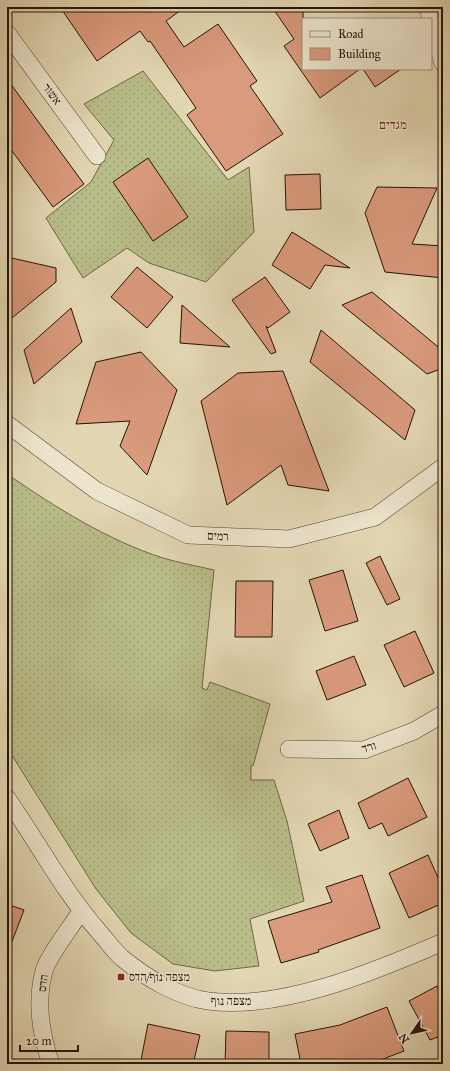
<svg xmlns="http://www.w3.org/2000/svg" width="450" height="1071" viewBox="0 0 450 1071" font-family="'IM FELL Great Primer','Frank Ruhl Libre',serif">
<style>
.grass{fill:url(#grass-dots);stroke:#6e6847}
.building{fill:#da9a7d;stroke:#241305}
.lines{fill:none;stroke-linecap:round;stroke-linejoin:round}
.street-casing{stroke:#544430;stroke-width:18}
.street{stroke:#ede5ce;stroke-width:17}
.poi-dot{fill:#8f2418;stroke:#ede5ce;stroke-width:1.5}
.labels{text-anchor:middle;stroke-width:3;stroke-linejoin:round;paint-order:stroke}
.street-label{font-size:12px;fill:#241305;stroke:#ede5ce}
.poi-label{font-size:12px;fill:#241305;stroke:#ede5ce;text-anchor:start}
.neighbourhood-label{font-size:13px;fill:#7a1f14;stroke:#ede5ce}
</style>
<defs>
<pattern id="grass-dots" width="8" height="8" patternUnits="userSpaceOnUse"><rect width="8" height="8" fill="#b9bd89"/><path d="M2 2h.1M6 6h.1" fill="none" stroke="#9fa275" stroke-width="1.8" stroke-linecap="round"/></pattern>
</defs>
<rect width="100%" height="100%" fill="#e3d7b3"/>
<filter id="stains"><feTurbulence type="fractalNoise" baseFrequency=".005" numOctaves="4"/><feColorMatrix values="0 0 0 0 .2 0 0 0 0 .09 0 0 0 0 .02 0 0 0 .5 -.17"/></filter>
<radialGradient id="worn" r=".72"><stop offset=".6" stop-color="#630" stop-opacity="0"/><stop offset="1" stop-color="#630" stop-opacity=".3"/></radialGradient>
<!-- grass -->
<path class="grass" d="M143,71L228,180L249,167L254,232L206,282L149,263L127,248L83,278L46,218L91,182L114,140L84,104Z
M7,474C55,507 107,540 163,558C180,563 197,566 214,570L202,688L207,690L210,682L270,704L253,766L251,765V780H274L287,821L304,901L250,919L259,966L215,971L173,964L131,933L96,889L13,757L7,751Z"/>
<!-- building -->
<path class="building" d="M60,7H185L166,21L184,47L218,24L257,81L250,86L283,134L226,171L187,115L196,108L150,41L148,42L140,31L97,61Z
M272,7H303V69H360L320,98L284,46L294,39Z
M363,69H401L375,87Z
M7,79L84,184L53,207L7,144Z
M148,158L188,217L153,241L113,182Z
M320,174L321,209L286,210L285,175Z
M377,187L437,188L412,244L443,246V278L385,272L365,213Z
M292,232L350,268L325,265L310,289L272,265Z
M7,257L56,268V282L7,322Z
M137,267L173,297L147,328L111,297Z
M265,277L290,312L268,328L266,326L276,352L271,354L232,300Z
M372,292L443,351V368L427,374L342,305Z
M182,305L230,347L180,343Z
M71,308L82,342L34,384L24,350Z
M321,330L415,410L405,440L310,362Z
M141,352L177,390L147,475L120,446L130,421L76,424L96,362Z
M283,371L329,491L288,485L281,465L227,505L201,401L238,373Z
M380,556L400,599L387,605L366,563Z
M343,570L358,621L325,631L309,580Z
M236,581H273L272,637H235Z
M415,631L434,673L404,687L384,645Z
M354,656L366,685L327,700L316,671Z
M408,778L427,817L388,836L382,823L369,829L358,803Z
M339,810L349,838L320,851L308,824Z
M428,855L443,889V903L409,918L389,873Z
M362,875L380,928L318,950L319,952L281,963L268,921L332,902L326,887Z
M7,904L24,910L8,952L7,951Z
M437,986L443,997V1035L430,1040L409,1001Z
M387,1007L404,1051L370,1064H301L295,1034L340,1025Z
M148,1024L200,1035L193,1064H159L141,1060Z
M226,1031L269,1032V1064H225Z"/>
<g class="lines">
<!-- street casing -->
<g class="street-casing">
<path id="street" d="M428,7L443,63
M7,33L97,156
M7,424L97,491L188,535L289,539L375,517L443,467
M289,749L364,750L414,731L443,714
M7,798C38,843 64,892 100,933C107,941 114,951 122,958C145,977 178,997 208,1001C281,1011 376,971 443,942
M51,1064C41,1035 36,1001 44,971C48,956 72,926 81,911"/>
</g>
<!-- street -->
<use href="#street" class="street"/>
</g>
<!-- markers -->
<rect class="poi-dot" x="117" y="973" width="8" height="8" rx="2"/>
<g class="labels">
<!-- street labels -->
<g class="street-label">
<text transform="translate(52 94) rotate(54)" y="4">אשור</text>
<text transform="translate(218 536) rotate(2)" y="4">רמים</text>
<text transform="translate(369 747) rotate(-15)" y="4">ורד</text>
<text transform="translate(43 983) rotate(-82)" y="4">הדס</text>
<text x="231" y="1005">מצפה נוף</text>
</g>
<!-- poi labels -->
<g class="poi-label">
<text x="129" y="981">מצפה נוף/הדס</text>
</g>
<!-- neighbourhood labels -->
<g class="neighbourhood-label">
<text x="393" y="129">מגדים</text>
</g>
</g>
<!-- margin -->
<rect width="450" height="1071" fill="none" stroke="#e3d7b3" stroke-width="24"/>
<rect x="8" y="8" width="434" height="1055" fill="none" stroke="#241305" stroke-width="2"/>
<rect x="12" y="12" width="426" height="1047" fill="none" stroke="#241305"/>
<!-- legend -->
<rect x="302" y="18" width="130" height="52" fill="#ede5ce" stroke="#9d917e"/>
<rect x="310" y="31" width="20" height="6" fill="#ede5ce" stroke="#9d917e"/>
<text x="338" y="38" font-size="12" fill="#241305">Road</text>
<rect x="310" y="48" width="20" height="12" fill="#da9a7d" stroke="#9d917e"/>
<text x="338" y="58" font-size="12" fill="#241305">Building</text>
<!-- north arrow -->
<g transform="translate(412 1033) rotate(236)" stroke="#ede5ce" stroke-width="3" paint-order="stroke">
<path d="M0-3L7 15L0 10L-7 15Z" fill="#241305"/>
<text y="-6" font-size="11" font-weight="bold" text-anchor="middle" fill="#241305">N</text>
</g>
<!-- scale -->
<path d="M20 1045v6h58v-6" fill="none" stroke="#241305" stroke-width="2"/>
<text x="26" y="1045" font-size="12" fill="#241305" stroke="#ede5ce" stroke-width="3" paint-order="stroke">20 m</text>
<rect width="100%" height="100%" filter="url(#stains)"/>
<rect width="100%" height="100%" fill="url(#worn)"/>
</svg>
